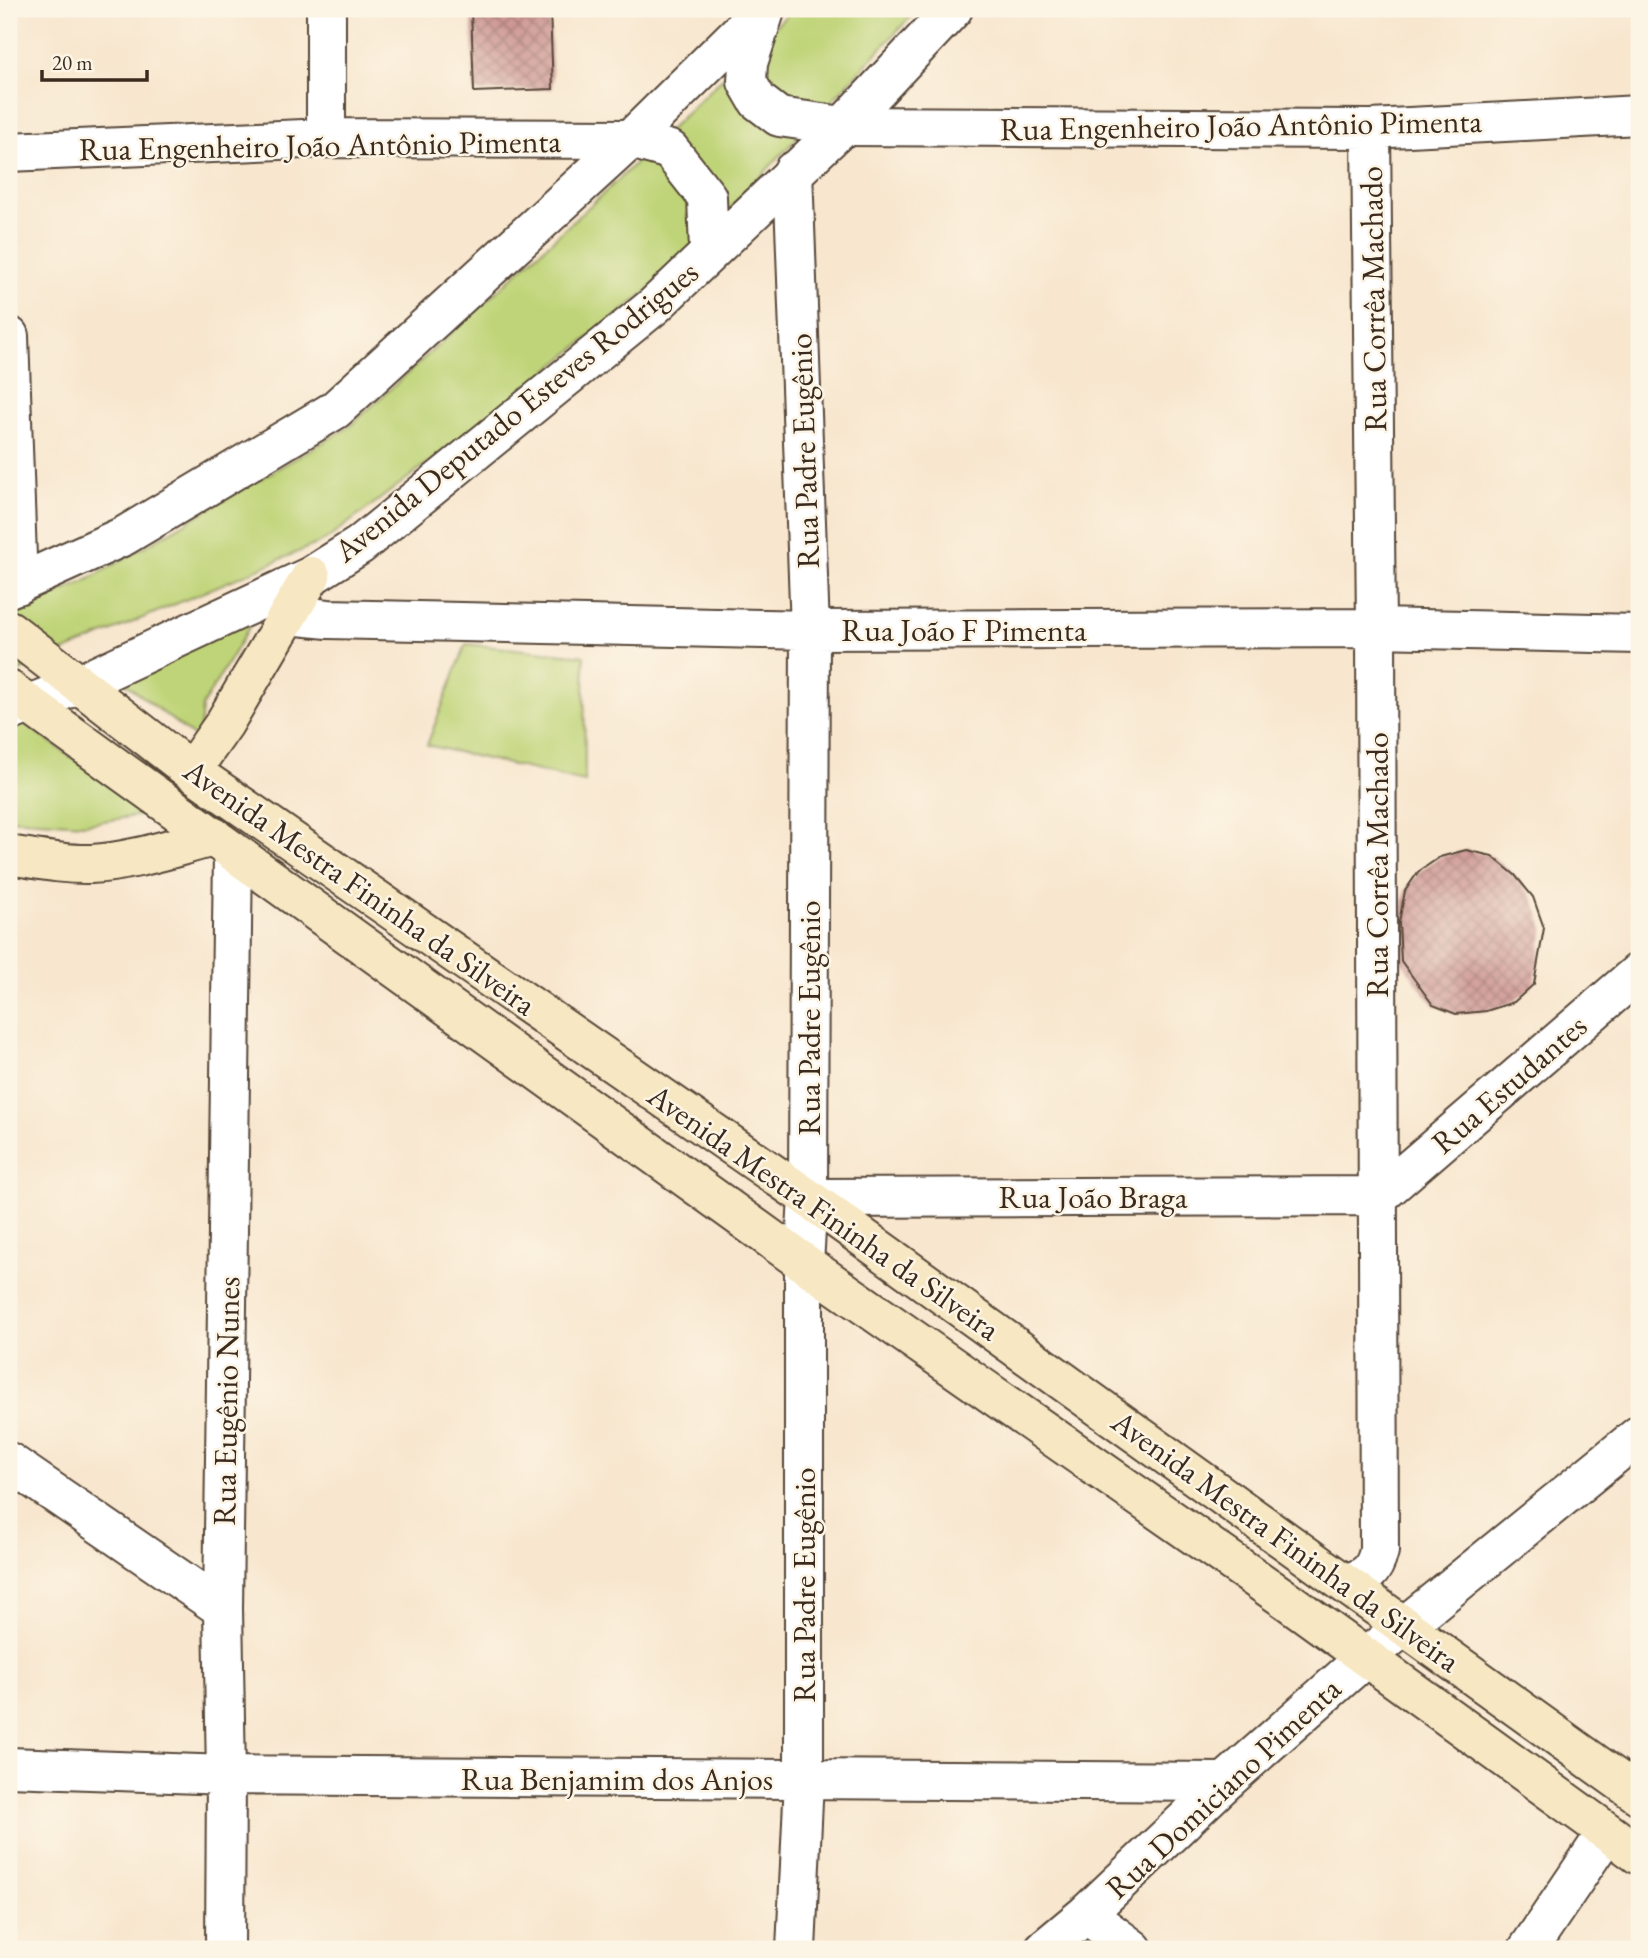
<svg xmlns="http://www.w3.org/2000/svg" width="1648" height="1958" viewBox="0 0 1648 1958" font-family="'EB Garamond',serif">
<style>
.green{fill:#bfd478;stroke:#7d7f4b;stroke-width:2}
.building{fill:url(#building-cross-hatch)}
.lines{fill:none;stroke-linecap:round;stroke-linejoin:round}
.minor-casing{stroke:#574638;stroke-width:42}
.tertiary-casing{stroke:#574638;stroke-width:42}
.secondary-casing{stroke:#574638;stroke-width:42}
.minor{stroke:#fff;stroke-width:38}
.tertiary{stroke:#fff;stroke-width:38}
.secondary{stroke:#f7e8c3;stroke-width:38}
.labels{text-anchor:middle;stroke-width:5;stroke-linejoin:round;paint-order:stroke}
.street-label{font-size:32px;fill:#3b2a1e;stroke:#fcf5e5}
</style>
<defs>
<pattern id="building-cross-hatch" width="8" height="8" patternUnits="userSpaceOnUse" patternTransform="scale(1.75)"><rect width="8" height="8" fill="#cf9995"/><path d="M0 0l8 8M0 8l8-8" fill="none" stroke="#a97d79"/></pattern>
</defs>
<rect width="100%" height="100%" fill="#fcf5e5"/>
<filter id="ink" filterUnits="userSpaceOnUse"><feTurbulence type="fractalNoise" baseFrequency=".0143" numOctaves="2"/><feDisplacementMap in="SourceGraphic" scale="14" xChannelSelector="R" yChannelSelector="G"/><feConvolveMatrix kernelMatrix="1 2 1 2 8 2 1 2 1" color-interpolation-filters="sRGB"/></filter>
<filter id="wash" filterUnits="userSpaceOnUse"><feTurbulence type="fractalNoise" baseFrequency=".00686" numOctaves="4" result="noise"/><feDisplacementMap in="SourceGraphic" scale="28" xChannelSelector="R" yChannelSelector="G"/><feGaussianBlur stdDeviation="1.57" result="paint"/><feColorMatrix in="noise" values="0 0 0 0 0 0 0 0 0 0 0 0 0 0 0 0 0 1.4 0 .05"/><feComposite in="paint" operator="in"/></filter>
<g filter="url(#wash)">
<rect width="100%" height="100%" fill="#f8e6ce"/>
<!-- green -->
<path class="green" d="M793,9H918L670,273L504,405L326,540L9,675V614L84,582L349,427L617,181Z
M257,614L202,706L199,741L115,675Z
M466,644L584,656L585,782L427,745Z
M17,718L150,814L84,824L9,819V722Z"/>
<g id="blocks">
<!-- building -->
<path class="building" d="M471,9H550L553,89L474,92Z
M1466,850L1492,856L1515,875L1533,897L1544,928L1534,984L1514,1002L1486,1011L1456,1014L1433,1005L1401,961L1399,922L1405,891L1418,872L1440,857Z"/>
</g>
</g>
<g filter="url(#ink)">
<use href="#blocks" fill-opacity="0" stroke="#574638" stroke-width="2"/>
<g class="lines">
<!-- minor casing -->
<g class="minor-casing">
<path id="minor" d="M326,9V138
M843,126L1371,129L1639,115
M9,152L326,138L631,139
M793,171L810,630L808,1198L804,1263V1780L796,1949
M9,336L18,585
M288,615L328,619L810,630L1376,628L1639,634
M808,1198L1379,1196L1639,972
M9,1462L223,1609
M1346,1584C1366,1577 1374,1572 1379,1551L1376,628L1371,129
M9,1767L226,1775L1225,1782
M1086,1914L1133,1949
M225,1949L226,1775L223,1609L233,852
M1044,1949L1086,1914L1225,1782L1365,1658L1639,1435
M1528,1949L1607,1832"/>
</g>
<!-- tertiary casing -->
<g class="tertiary-casing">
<path id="tertiary" d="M765,11L748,63L747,82L758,101L779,117L843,126
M631,139L670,150L707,197L709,252
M9,588L124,536L335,410L631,139L763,9
M9,712L77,685L311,576L360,545L654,306L843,126L953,9"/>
</g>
<!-- secondary casing -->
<g class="secondary-casing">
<path id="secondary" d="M9,630L191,771L808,1198L1639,1795
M9,690L804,1263L1288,1601L1639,1855
M191,771L224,724L311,576
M9,855C36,859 63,865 91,864C132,862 174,847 214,837"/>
</g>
<!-- minor -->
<use href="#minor" class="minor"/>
<!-- tertiary -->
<use href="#tertiary" class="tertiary"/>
<!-- secondary -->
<use href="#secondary" class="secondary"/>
</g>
</g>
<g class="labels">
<!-- street labels -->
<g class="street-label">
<text transform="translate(1241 125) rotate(-1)" y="11">Rua Engenheiro João Antônio Pimenta</text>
<text transform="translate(320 145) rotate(-1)" y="11">Rua Engenheiro João Antônio Pimenta</text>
<text transform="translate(1373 299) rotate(-91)" y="11">Rua Corrêa Machado</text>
<text transform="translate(516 411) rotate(-39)" y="11">Avenida Deputado Esteves Rodrigues</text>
<text transform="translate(804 451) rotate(-92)" y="11">Rua Padre Eugênio</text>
<text x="964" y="641">Rua João F Pimenta</text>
<text transform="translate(1377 865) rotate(-90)" y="11">Rua Corrêa Machado</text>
<text transform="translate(360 887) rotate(35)" y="11">Avenida Mestra Fininha da Silveira</text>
<text transform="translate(809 1018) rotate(-90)" y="11">Rua Padre Eugênio</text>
<text transform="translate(1509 1084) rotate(-41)" y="11">Rua Estudantes</text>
<text x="1093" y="1208">Rua João Braga</text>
<text transform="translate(824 1212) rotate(35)" y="11">Avenida Mestra Fininha da Silveira</text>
<text transform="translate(226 1401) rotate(-89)" y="11">Rua Eugênio Nunes</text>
<text transform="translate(1286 1541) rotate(36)" y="11">Avenida Mestra Fininha da Silveira</text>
<text transform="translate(804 1585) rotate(-90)" y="11">Rua Padre Eugênio</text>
<text x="617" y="1790">Rua Benjamim dos Anjos</text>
<text transform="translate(1223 1788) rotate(-43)" y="11">Rua Domiciano Pimenta</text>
</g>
</g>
<!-- margin -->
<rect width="1648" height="1958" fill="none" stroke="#fcf5e5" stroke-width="35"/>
<!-- scale -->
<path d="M42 70v10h105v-10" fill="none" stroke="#3b2a1e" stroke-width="3.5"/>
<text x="52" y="70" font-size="21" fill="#3b2a1e" stroke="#fcf5e5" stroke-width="5" paint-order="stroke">20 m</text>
</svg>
